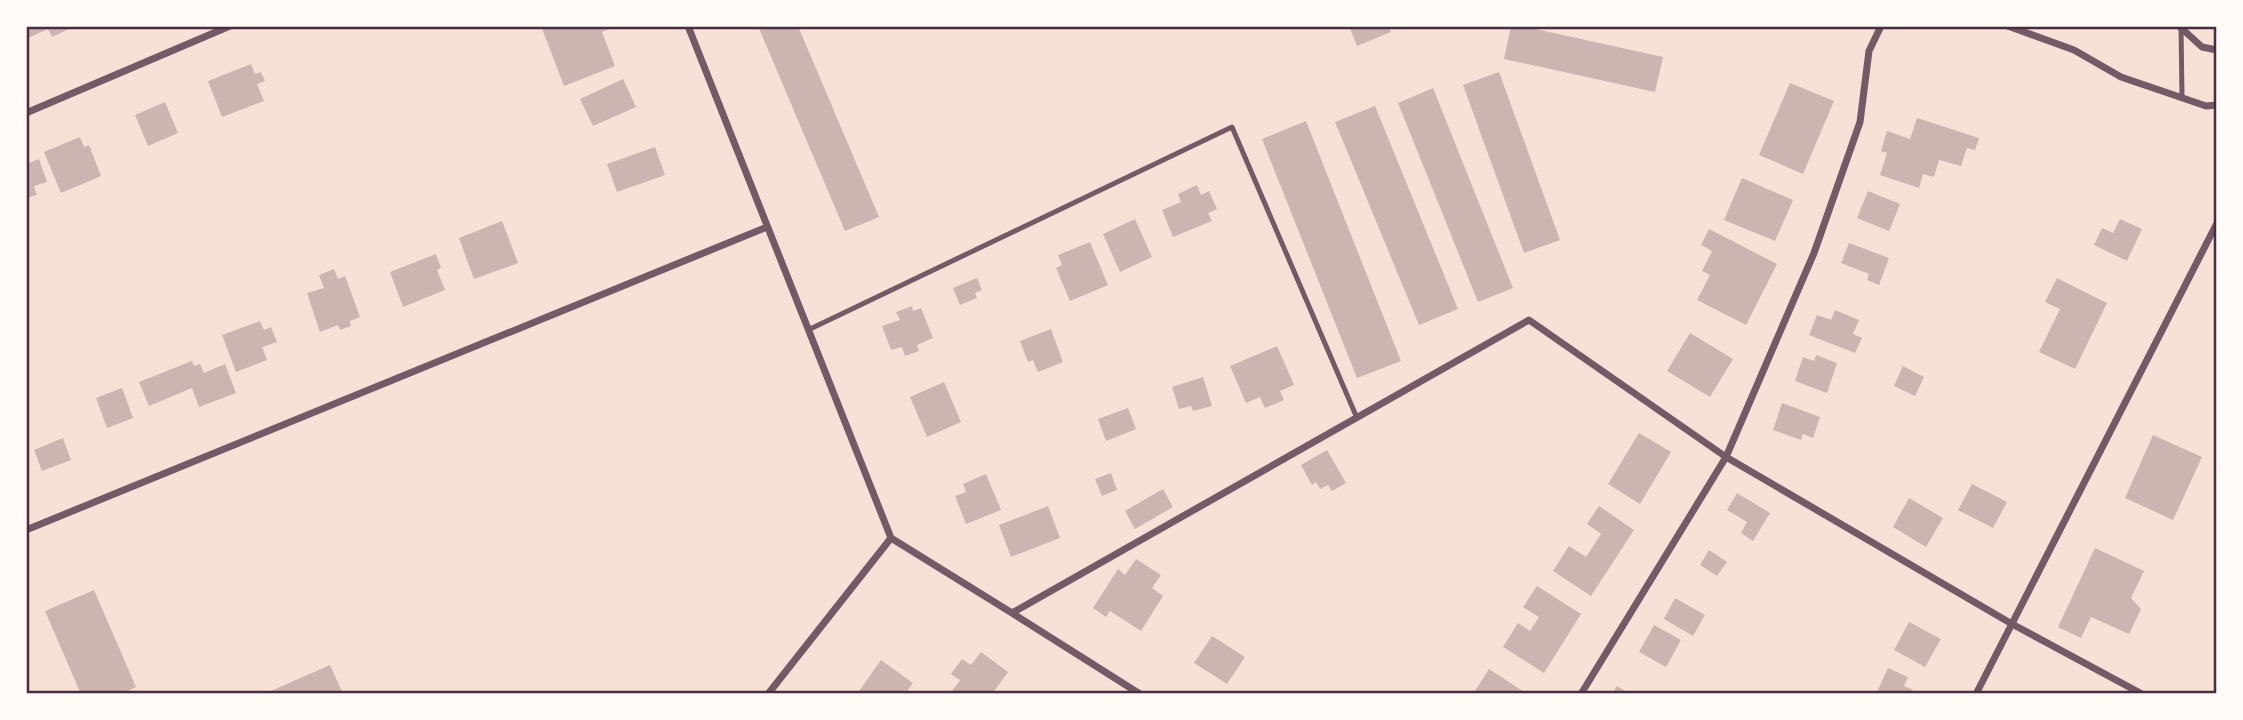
<svg xmlns="http://www.w3.org/2000/svg" width="2243" height="720" viewBox="0 0 2243 720" font-family="'Fira Sans Condensed',sans-serif">
<style>
.building{fill:#ccb4b1}
.lines{fill:none;stroke-linecap:round;stroke-linejoin:round}
.service{stroke:#755966;stroke-width:5}
.minor{stroke:#755966;stroke-width:7}
.neatline{fill:none;stroke:#4a2c40;stroke-width:2.5}
</style>
<rect width="100%" height="100%" fill="#f7e1d7"/>
<!-- building -->
<path class="building" d="M26,26H67L69,29L52,37L48,29L28,38Z
M541,26H617L602,32L615,66L564,86Z
M758,26H798L879,217L845,231Z
M1349,26H1389L1391,32L1357,46Z
M1511,26H1522L1663,57L1655,92L1504,59Z
M251,64L255,74L261,72L265,81L257,84L264,101L222,117L208,81Z
M1499,72L1560,240L1524,253L1463,85Z
M623,79L636,107L593,126L580,99Z
M1790,83L1834,101L1803,174L1759,155Z
M1433,88L1513,288L1478,302L1398,103Z
M165,102L178,133L148,146L135,115Z
M1375,106L1458,309L1419,325L1335,122Z
M1917,118L1979,138L1975,150L1967,148L1961,166L1939,160L1934,177L1923,174L1919,188L1880,175L1887,153L1881,151L1887,131L1910,139Z
M1306,121L1401,361L1357,378L1262,139Z
M80,137L84,147L89,145L101,176L61,193L44,152Z
M655,147L665,175L617,192L607,164Z
M39,159L47,182L34,186L37,195L26,198V164Z
M1742,178L1793,200L1775,241L1724,220Z
M1197,185L1201,195L1209,191L1217,209L1208,213L1212,221L1173,237L1162,210L1181,202L1178,194Z
M1868,191L1900,204L1889,231L1857,218Z
M1135,219L1152,257L1120,272L1103,234Z
M2120,219L2142,229L2127,261L2094,245L2102,228L2113,233Z
M502,221L518,263L474,279L459,238Z
M1709,229L1777,264L1746,325L1697,300L1710,275L1702,271L1712,251L1701,245Z
M1090,242L1108,285L1070,301L1056,268L1062,265L1058,255Z
M1849,243L1889,258L1879,285L1867,280L1869,274L1841,263Z
M436,254L441,268L437,270L445,290L403,307L390,272Z
M334,269L338,279L345,276L360,317L350,321L351,326L340,330L338,325L320,332L307,293L324,288L319,275Z
M977,278L982,290L975,293L977,298L960,305L953,288Z
M2057,278L2107,303L2075,369L2039,352L2060,309L2045,302Z
M912,306L913,311L921,308L933,338L917,345L919,351L905,356L902,347L891,350L882,326L900,320L896,312Z
M1835,310L1859,320L1853,334L1862,338L1855,353L1809,335L1817,315L1831,320Z
M260,321L264,330L271,327L277,342L262,347L267,360L236,372L222,335Z
M1051,329L1063,362L1038,372L1033,360L1028,362L1020,341Z
M1690,333L1733,359L1710,397L1667,371Z
M1277,346L1294,385L1280,391L1284,400L1265,408L1260,397L1246,403L1230,366Z
M1816,355L1837,363L1827,393L1795,381L1803,357L1814,361Z
M192,361L194,366L200,364L204,373L225,364L236,393L199,407L192,388L149,406L139,382Z
M1903,366L1924,377L1915,396L1894,386Z
M1203,377L1212,406L1193,411L1191,406L1179,409L1172,387Z
M944,382L961,422L927,437L910,397Z
M122,388L133,418L107,428L96,398Z
M1782,403L1820,417L1813,438L1803,434L1801,440L1773,430Z
M1128,408L1136,429L1106,441L1098,419Z
M1639,433L1671,452L1640,504L1608,484Z
M2153,435L2202,457L2173,520L2125,498Z
M63,438L71,460L42,471L34,450Z
M1327,450L1346,483L1332,491L1328,485L1320,489L1316,482L1312,485L1301,465Z
M1111,473L1117,490L1102,496L1095,479Z
M986,474L1001,510L966,524L955,496L966,492L963,484Z
M1972,484L2007,502L1993,528L1958,510Z
M1163,489L1173,507L1135,529L1125,511Z
M1737,493L1770,513L1753,541L1741,533L1747,522L1727,510Z
M1909,498L1943,518L1926,547L1893,527Z
M1048,506L1060,538L1011,557L999,525Z
M1599,506L1634,530L1591,596L1553,571L1569,546L1586,557L1601,534L1587,524Z
M2095,548L2144,571L2131,598L2141,609L2129,634L2091,617L2081,638L2058,627Z
M1709,550L1727,562L1717,576L1700,565Z
M1136,559L1161,575L1152,588L1163,596L1141,631L1110,611L1106,617L1093,608L1118,569L1125,575Z
M1537,586L1581,614L1544,673L1503,647L1518,623L1530,631L1539,617L1523,607Z
M94,590L136,687L121,694H81L45,611Z
M1675,598L1705,615L1693,636L1664,619Z
M1909,622L1941,639L1925,667L1894,650Z
M1654,625L1681,640L1666,667L1639,652Z
M1212,636L1245,657L1227,684L1194,663Z
M981,652L1008,672L992,694H950L960,680L951,674L962,659L971,665Z
M881,660L913,683L905,694H857Z
M330,665L343,694H264Z
M1888,668L1908,677L1904,686L1913,690L1912,694H1876Z
M1489,669L1527,694H1473Z
M1617,686L1630,694H1612Z"/>
<g class="lines">
<!-- service -->
<path class="service" d="M2181,26L2182,97
M808,330L1232,127L1357,418"/>
<!-- minor -->
<path class="minor" d="M688,26L891,538
M2008,26L2074,50L2121,77L2206,106L2217,105
M2179,26L2202,47L2217,50
M26,113L230,26
M26,530L767,227
M891,538L1012,613L1529,320L1726,457L2012,624L2142,694
M1012,613L1140,694
M768,694L891,538
M1581,694L1726,457L1814,253L1860,122L1869,51L1881,26
M1976,694L2217,223"/>
</g>
<!-- border -->
<rect width="2243" height="720" fill="none" stroke="#fffaf5" stroke-width="56"/>
<rect x="28" y="28" width="2187" height="664" class="neatline"/>
</svg>
